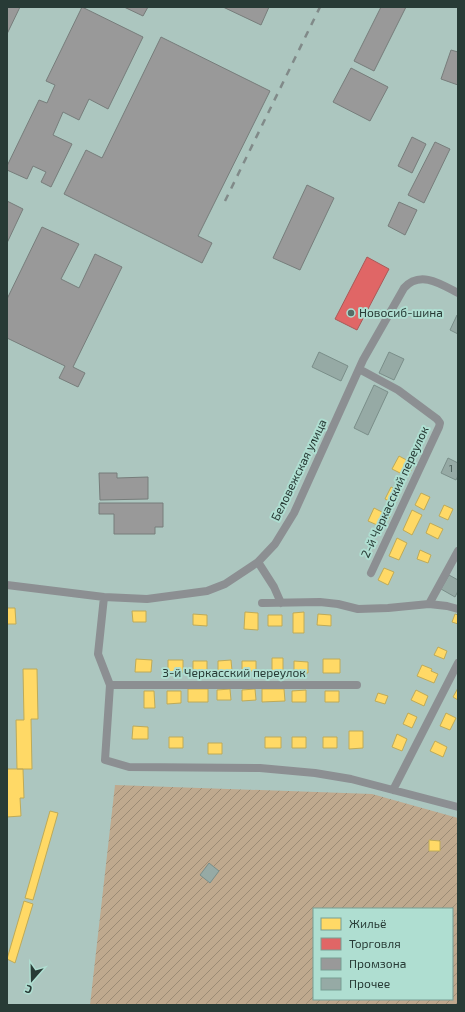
<svg xmlns="http://www.w3.org/2000/svg" width="465" height="1012" viewBox="0 0 465 1012" font-family="'Exo 2',sans-serif">
<style>
.garden{fill:url(#garden-furrows);fill-rule:evenodd}
.homes{fill:#ffd966;stroke:#beaa58}
.shops{fill:#e06666;stroke:#a95958}
.industry{fill:#999;stroke:#777d7b}
.building{fill:#96aaa5;stroke:#7a8e89}
.lines{fill:none;stroke-linecap:round;stroke-linejoin:round}
.minor{stroke:#8c8f92;stroke-width:8}
.rail{stroke:#818a89;stroke-width:2.5;stroke-dasharray:7 7;stroke-linecap:butt}
.poi-dot{fill:#566c66;stroke:#afded1;stroke-width:1.5}
.labels{text-anchor:middle;stroke-width:4;stroke-linejoin:round;paint-order:stroke}
.number-label{font-size:10px;fill:#445752}
.poi-label{font-size:12px;fill:#283b36;stroke:#afded1;text-anchor:start}
.street-label{font-size:12px;fill:#283b36;stroke:#afded1}
</style>
<defs>
<pattern id="garden-furrows" width="10" height="10" patternUnits="userSpaceOnUse"><rect width="10" height="10" fill="#bfa98e"/><path d="M-1 1l2-2M0 10L10 0M9 11l2-2" fill="none" stroke="#9b8b75"/></pattern>
</defs>
<rect width="100%" height="100%" fill="#acc6bf"/>
<!-- garden -->
<path class="garden" d="M115,785L372,794L458,818V1005H90ZM314,909H452V999H314Z"/>
<!-- homes -->
<path class="homes" d="M399,456L414,464L408,477L392,469Z
M391,487L401,491L395,504L385,499Z
M421,493L430,497L424,510L415,505Z
M444,505L453,509L448,520L439,516Z
M374,508L390,516L384,528L368,521Z
M412,510L422,515L412,535L403,530Z
M430,523L443,529L438,539L426,533Z
M397,538L407,543L399,560L389,556Z
M420,550L431,555L428,563L417,559Z
M384,568L394,572L388,585L378,580Z
M7,608H15L16,624H7Z
M132,611H146V622H133Z
M245,612L258,613V630L244,629Z
M304,612V633H293V613Z
M193,614L207,615V626L193,625Z
M318,614L331,615V626L317,625Z
M455,614L458,615V624L452,622Z
M268,615H282V626H268Z
M438,647L447,651L444,659L434,655Z
M272,658H283V672H272Z
M136,659L152,660L151,672H135Z
M323,659H340V673H323Z
M168,660H183V672H168Z
M231,660L232,671H218V661Z
M193,661H207V672H193Z
M242,661H256V671H242Z
M294,661L308,662V673L294,672Z
M422,665L432,669L431,671L438,674L434,683L417,676Z
M23,669H37L38,719H31L32,769H17L16,720H24Z
M458,688V700L453,697Z
M188,689H208V702H188Z
M230,689L231,700H217V690Z
M255,689L256,700L242,701V690Z
M262,689H284L285,701L262,702Z
M306,690V702H292V691Z
M416,690L428,696L424,706L411,700Z
M144,691H154L155,708H144Z
M167,691H181V703L167,704Z
M325,691H339V702H325Z
M378,693L388,696L385,704L375,701Z
M408,713L417,717L412,728L403,724Z
M446,713L456,718L450,730L440,726Z
M133,726L148,727V739H132Z
M349,731H363V748L349,749Z
M397,734L407,739L402,751L392,747Z
M169,737H183V748H169Z
M265,737H281V748H265Z
M292,737H306V748H292Z
M323,737H337V748H323Z
M435,741L447,747L443,757L430,751Z
M208,743H222V754H208Z
M7,769H23L24,798H20L21,816L7,817Z
M50,811L58,813L33,900L25,898Z
M429,840L440,841V851H429Z
M24,901L33,904L15,963L7,959Z"/>
<!-- shops -->
<path class="shops" d="M367,257L389,269L357,330L335,319Z"/>
<!-- industry -->
<path class="industry" d="M7,7H20L7,34Z
M82,7L143,37L108,109L89,99L79,120L63,112L53,135L72,144L51,187L41,182L46,172L33,166L27,179L7,170V166L39,100L47,103L55,85L46,81Z
M124,7H148L143,16Z
M223,7H269L261,25Z
M381,7H406L374,71L354,61Z
M161,37L270,91L198,236L212,243L202,263L64,194L86,150L102,158Z
M451,50L458,52V85L441,79Z
M351,68L388,87L370,121L333,102Z
M412,137L426,144L412,173L398,166Z
M435,142L450,149L424,203L408,195Z
M307,185L334,198L300,270L273,258Z
M7,201L23,209L7,243Z
M399,202L417,210L405,235L388,226Z
M42,227L79,244L61,279L79,288L95,254L122,267L73,367L85,373L78,387L59,378L65,366L7,338V299Z
M99,473H117V478L148,477V499L100,500Z
M99,503H163V527H155V534H114V514H99Z"/>
<!-- building -->
<path class="building" d="M457,315H458V334L450,330Z
M319,352L348,366L341,381L312,367Z
M389,352L404,359L394,380L379,373Z
M374,385L388,392L368,435L354,428Z
M448,458L458,463V476L456,480L441,473Z
M449,575L458,580V591L455,597L441,589Z
M209,863L219,871L210,883L200,875Z"/>
<g class="lines">
<!-- minor -->
<path class="minor" d="M359,369L398,390L437,419L440,423L439,427L371,573
M258,562L274,587L281,603
M7,585L104,597L147,599L207,591L225,584L258,562L275,544L294,513L363,360L404,288C420,270 441,284 458,293
M104,597L98,654L110,685L105,760L129,767L260,768L315,773L351,779L458,807
M262,603L320,602L338,604L358,609L388,608L429,604L447,606L458,609
M429,604L458,551
M110,685H357
M393,790L458,663"/>
<!-- rail -->
<path class="rail" d="M225,201L320,7"/>
</g>
<!-- markers -->
<circle class="poi-dot" cx="351" cy="313" r="4"/>
<g class="labels">
<!-- number labels -->
<g class="number-label">
<text x="451" y="472">1</text>
</g>
<!-- poi labels -->
<g class="poi-label">
<text x="359" y="317">Новосиб-шина</text>
</g>
<!-- street labels -->
<g class="street-label">
<text transform="translate(299 470) rotate(-64)" y="4">Беловежская улица</text>
<text transform="translate(395 492) rotate(-65)" y="4">2-й Черкасский переулок</text>
<text x="234" y="677">3-й Черкасский переулок</text>
</g>
</g>
<!-- border -->
<rect width="465" height="1012" fill="none" stroke="#283b36" stroke-width="16"/>
<!-- legend -->
<rect x="313" y="908" width="140" height="92" fill="#afded1" stroke="#799d93"/>
<rect x="321" y="918" width="20" height="12" fill="#ffd966" stroke="#799d93"/>
<text x="349" y="928" font-size="12" fill="#283b36">Жильё</text>
<rect x="321" y="938" width="20" height="12" fill="#e06666" stroke="#799d93"/>
<text x="349" y="948" font-size="12" fill="#283b36">Торговля</text>
<rect x="321" y="958" width="20" height="12" fill="#999999" stroke="#799d93"/>
<text x="349" y="968" font-size="12" fill="#283b36">Промзона</text>
<rect x="321" y="978" width="20" height="12" fill="#96aaa5" stroke="#799d93"/>
<text x="349" y="988" font-size="12" fill="#283b36">Прочее</text>
<!-- north arrow -->
<g transform="translate(32 980) rotate(200)" stroke="#afded1" stroke-width="3" paint-order="stroke">
<path d="M0-3L7 15L0 10L-7 15Z" fill="#283b36"/>
<text y="-6" font-size="11" font-weight="bold" text-anchor="middle" fill="#283b36">С</text>
</g>
</svg>
